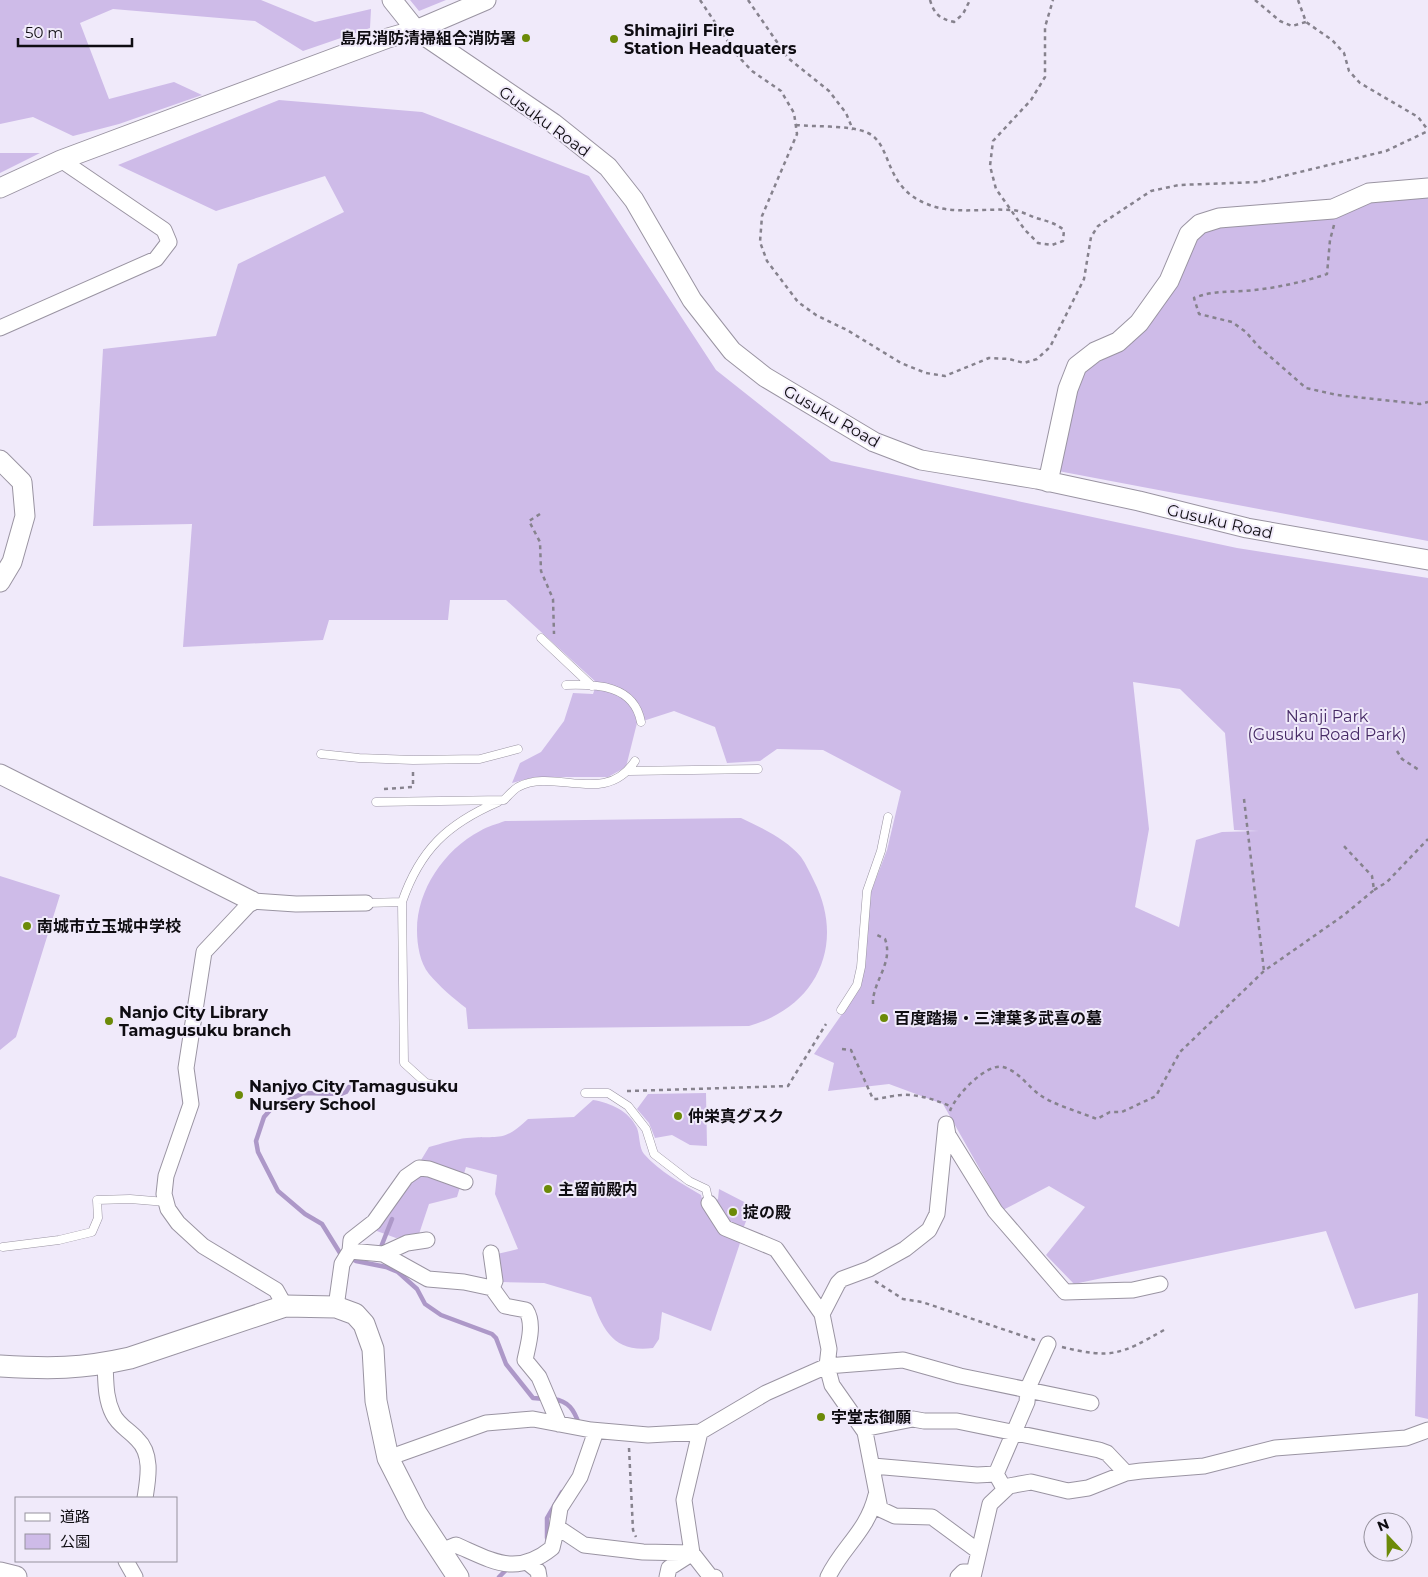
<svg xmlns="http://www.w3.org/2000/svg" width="1428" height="1577" viewBox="0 0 1428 1577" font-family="Montserrat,'Noto Sans JP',sans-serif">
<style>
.green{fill:#cebbe8;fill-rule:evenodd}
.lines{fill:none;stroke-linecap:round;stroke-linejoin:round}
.stream{stroke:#ad98c8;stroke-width:4.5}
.service-casing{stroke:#9a94a2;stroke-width:9}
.minor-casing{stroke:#9a94a2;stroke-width:17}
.tertiary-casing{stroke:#9a94a2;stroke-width:21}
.secondary-casing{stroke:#9a94a2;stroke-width:23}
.path{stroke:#86828d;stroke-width:2.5;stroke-dasharray:4 4;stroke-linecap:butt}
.service{stroke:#fff;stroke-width:8}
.minor{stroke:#fff;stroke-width:15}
.tertiary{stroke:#fff;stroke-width:19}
.secondary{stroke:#fff;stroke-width:21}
.poi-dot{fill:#6c8a08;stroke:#f0eafa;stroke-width:2}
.labels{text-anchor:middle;stroke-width:4;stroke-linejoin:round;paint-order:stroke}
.poi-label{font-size:16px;font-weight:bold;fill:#0f0d12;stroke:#f0eafa;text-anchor:start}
.street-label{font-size:16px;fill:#0f0d12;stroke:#f0eafa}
.park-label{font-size:16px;fill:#462a65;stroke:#f0eafa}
</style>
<rect width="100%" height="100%" fill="#f0eafa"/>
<!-- green -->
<path class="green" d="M0,0H261L315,22L371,9L370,28L303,51L255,21L113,9L80,23L109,99L174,82L202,95L119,124L73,136L33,117L0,124Z
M410,0H446L419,11Z
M279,100L422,112L589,176L716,370L831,461L1237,548L1428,578V1419L1415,1416L1418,1293L1355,1309L1326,1231L1074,1284L1046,1255L1085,1207L1049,1186L1003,1210L943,1104L889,1084L828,1091L834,1063L814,1054L861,987L871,892L887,850L901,791L823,750L777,749L760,761L727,763L715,727L674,711L637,723L626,767L608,777H535L512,783L520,763L541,752L564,721L573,693L593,694L597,683L506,600H450L448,620H329L323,640L183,647L192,524L93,526L103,349L216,336L238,264L344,212L325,176L216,211L118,165ZM1133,682L1180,689L1225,733L1234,830L1259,831L1222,832L1196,840L1179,927L1135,907L1149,829Z
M0,153H40L0,173Z
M1428,197V541L1058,471L1081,371L1128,347L1170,294L1199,229L1330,218L1361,204Z
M741,818C762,828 786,839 801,857C806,864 810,873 814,881C846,944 817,1007 749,1026L468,1029L466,1008C454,999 439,986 429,974C420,963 417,945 417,930C417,890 444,850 480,831C488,826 497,824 505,821Z
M0,876L60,895L16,1037L0,1050Z
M706,1093L707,1146L690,1145L672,1135L655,1138L649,1123L637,1109L648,1094Z
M593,1100C611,1103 629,1111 637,1128C640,1136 639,1148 644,1154C660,1172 681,1183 701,1195L704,1207L741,1240L711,1331L662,1312L659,1339L653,1348C613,1353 603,1330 591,1297L544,1283L502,1282L497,1254L518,1249L495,1194L497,1175L466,1167L457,1197L429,1204L419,1234L396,1238L374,1230L407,1183L429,1147C441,1144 455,1139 467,1138C498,1135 503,1143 528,1119L574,1117Z
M719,1189L752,1206L743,1229L729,1223L714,1202L718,1199Z"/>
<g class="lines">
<!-- stream -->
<path class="stream" d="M349,1087L346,1092L341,1094L303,1093L271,1109L264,1117L256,1141L258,1152L278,1191L305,1214L322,1224L340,1253L356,1261L386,1267L398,1272L417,1289L425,1304L441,1315L492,1334L496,1338L506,1364L533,1398L545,1399
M381,1247L392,1219
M553,1399C569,1401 574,1410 579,1424
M547,1538V1518L562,1492
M499,1577L508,1568"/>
<!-- service casing -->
<g class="service-casing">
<path id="service" d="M541,638L592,686
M566,685C597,684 634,685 641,722
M321,754L359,758L413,760L480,759L518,749
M629,771L758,769
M376,802L504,800C508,796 513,790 518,787C555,767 605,807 635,761
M402,902L404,1063L426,1083L453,1089
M366,903L402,902C420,850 447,824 498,802
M841,1010L857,985L861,967L867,891L881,851L888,817
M585,1093H608L628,1106L646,1129L654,1154L689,1181L706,1189L709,1203
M3,1247L59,1240L92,1232L98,1218L97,1200L130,1199L166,1202"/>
</g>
<!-- minor casing -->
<g class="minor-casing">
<path id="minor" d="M0,328L156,259L169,242L164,230L61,160
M709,1203L725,1228L776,1249L822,1314L829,1349L827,1366L903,1360L960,1376L1091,1403
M350,1251L383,1254L428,1279L464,1282L492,1288L505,1306L526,1310C535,1324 528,1345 525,1360L539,1377L559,1424
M491,1253L495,1281L492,1288
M383,1254L407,1243L427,1240
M285,1306L276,1290L203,1246L178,1223L168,1209L164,1194L166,1176L191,1104L186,1068L204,952L252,901L296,904L366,903
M336,1307L342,1264L350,1251L351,1240L374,1222L406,1177L419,1168L429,1169L465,1182
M822,1314L838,1283L842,1279L869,1269L905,1249L929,1230L937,1214L946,1124L948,1135L995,1211L1065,1292L1133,1290L1160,1284
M105,1364C106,1381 105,1398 113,1414C118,1425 129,1430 137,1439C153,1454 148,1479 145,1498
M863,1429L913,1419L924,1421H957L1099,1450L1107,1453L1126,1473
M596,1431L580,1477L560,1508L557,1527L584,1545L643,1552L692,1553
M700,1432L684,1500L692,1553L710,1576L715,1577
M388,1458L486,1423L533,1419L591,1430L648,1435L700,1432L766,1393L827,1366L832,1385L865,1432L880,1509L895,1516L932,1517L978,1551
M873,1466L977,1475L996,1474L1005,1490
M996,1474L1027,1402L1028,1388L1048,1344
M441,1551L456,1545C493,1561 516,1577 552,1548L557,1527
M126,1561L135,1577
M528,1563L538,1571L539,1577
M667,1577L669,1568L691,1554
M828,1577C843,1546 867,1532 876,1495
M958,1577L963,1572H974
M973,1577L990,1504L1009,1486L1031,1482L1068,1491L1088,1488L1126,1473L1141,1471L1204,1466L1275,1448L1406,1438L1428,1430"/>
</g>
<!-- tertiary casing -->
<g class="tertiary-casing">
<path id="tertiary" d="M392,0L416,30L553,123L608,167L634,200L692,300L732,351L765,377L874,442L921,460L1037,479L1139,501L1247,528L1428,560
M0,188L61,160L388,38L416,30L486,0
M0,460L22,482L25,516L12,562L0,582
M1048,482L1068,389L1077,366L1095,352L1118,342L1139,323L1169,281L1189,234L1200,224L1219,218L1333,209L1369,193L1428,188
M0,774L252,901"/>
</g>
<!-- secondary casing -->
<g class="secondary-casing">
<path id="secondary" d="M0,1366C50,1369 81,1369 130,1358L285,1306L336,1307L355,1314L364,1324L373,1349L376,1401L388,1458L416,1513L458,1577
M0,1573L16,1577"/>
</g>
<!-- path -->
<path class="path" d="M700,0L737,55L752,71L781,91L794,113L797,134L762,216L760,242L767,261L798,302L816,315L847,330L901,363L926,373L945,376L989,358L1009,359L1024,363L1037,359L1050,347L1084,279L1091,237L1098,226L1151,191L1179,185L1259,182L1386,151L1428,131
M748,0L788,58L829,91L846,113L853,130
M930,0C934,14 940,19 954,22L963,14L970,0
M1255,0L1280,21L1292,26L1306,22
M1298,0L1306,22L1332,40L1344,53L1349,71L1360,83L1418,117L1428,130
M796,125C816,127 851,125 868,133C893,145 883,187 927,204C953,215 983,208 1011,210C1019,210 1028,215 1036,218C1047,221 1055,223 1064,230L1063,241L1052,245L1038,243L1025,230L996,189L990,166L993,141L1031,100L1045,77V27L1053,0
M1334,225L1330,240L1327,274C1300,283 1272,289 1243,291C1226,292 1211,291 1194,298L1199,314L1232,322L1246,332L1258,346L1306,388L1337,395L1420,404L1428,402
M540,514L529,521L540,542L541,571L553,599L554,634
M1397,751L1402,759L1419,770
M384,789L413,787V772
M1244,799L1264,971
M1374,890L1387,882L1428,839
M873,1004C872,982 894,963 885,939L875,934
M842,1049L851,1050L873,1099C881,1099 885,1097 893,1096C913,1092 934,1099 952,1107
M627,1091L788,1086L826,1024
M950,1111C955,1096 986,1063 1003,1067C1019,1071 1028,1087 1040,1095C1052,1104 1082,1113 1097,1119L1110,1112H1122L1156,1096L1180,1052L1264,971L1344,915L1374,890L1372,876L1342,844
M875,1281L903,1299L922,1302L1035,1340
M1062,1347C1111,1359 1120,1355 1164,1330
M629,1448L633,1530L636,1537"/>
<!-- service -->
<use href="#service" class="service"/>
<!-- minor -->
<use href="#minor" class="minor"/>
<!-- tertiary -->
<use href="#tertiary" class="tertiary"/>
<!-- secondary -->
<use href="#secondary" class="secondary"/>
</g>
<!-- markers -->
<g class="poi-dot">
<circle cx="526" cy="38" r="5"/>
<circle cx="614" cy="39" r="5"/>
<circle cx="27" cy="926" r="5"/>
<circle cx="884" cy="1018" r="5"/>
<circle cx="109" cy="1021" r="5"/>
<circle cx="239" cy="1095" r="5"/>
<circle cx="678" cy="1116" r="5"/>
<circle cx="548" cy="1189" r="5"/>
<circle cx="733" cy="1212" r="5"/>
<circle cx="821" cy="1417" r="5"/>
</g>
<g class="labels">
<!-- poi labels -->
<g class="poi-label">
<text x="624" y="36">Shimajiri Fire<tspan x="624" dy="18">Station Headquaters</tspan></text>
<text x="516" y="44" text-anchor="end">島尻消防清掃組合消防署</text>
<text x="37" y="932">南城市立玉城中学校</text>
<text x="119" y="1018">Nanjo City Library<tspan x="119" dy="18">Tamagusuku branch</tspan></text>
<text x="894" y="1024">百度踏揚・三津葉多武喜の墓</text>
<text x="249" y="1092">Nanjyo City Tamagusuku<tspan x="249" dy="18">Nursery School</tspan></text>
<text x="688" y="1122">仲栄真グスク</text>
<text x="558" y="1195">主留前殿内</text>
<text x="743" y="1218">掟の殿</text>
<text x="831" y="1423">宇堂志御願</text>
</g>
<!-- street labels -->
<g class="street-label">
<text transform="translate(545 121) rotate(36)" y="6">Gusuku Road</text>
<text transform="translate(832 416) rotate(30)" y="6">Gusuku Road</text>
<text transform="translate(1220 521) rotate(13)" y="6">Gusuku Road</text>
</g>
<!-- park labels -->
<g class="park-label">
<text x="1327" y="722">Nanji Park<tspan x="1327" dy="18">(Gusuku Road Park)</tspan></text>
</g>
</g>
<!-- legend -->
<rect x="15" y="1497" width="162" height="65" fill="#f0eafa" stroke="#96929d"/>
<rect x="25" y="1513" width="25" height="8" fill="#ffffff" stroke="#96929d"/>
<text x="60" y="1522" font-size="15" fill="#0f0d12">道路</text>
<rect x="25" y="1534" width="25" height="15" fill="#cebbe8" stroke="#96929d"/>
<text x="60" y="1547" font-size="15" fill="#0f0d12">公園</text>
<!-- north arrow -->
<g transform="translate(1388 1537) rotate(338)"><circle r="24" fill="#f0eafa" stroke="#96929d"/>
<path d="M0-4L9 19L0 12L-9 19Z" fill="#6c8a08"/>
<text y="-8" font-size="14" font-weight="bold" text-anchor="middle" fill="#0f0d12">N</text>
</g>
<!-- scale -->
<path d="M18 38v8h114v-8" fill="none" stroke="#0f0d12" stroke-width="2.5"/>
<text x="25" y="38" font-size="15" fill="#0f0d12" stroke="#f0eafa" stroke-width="4" paint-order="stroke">50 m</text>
</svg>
